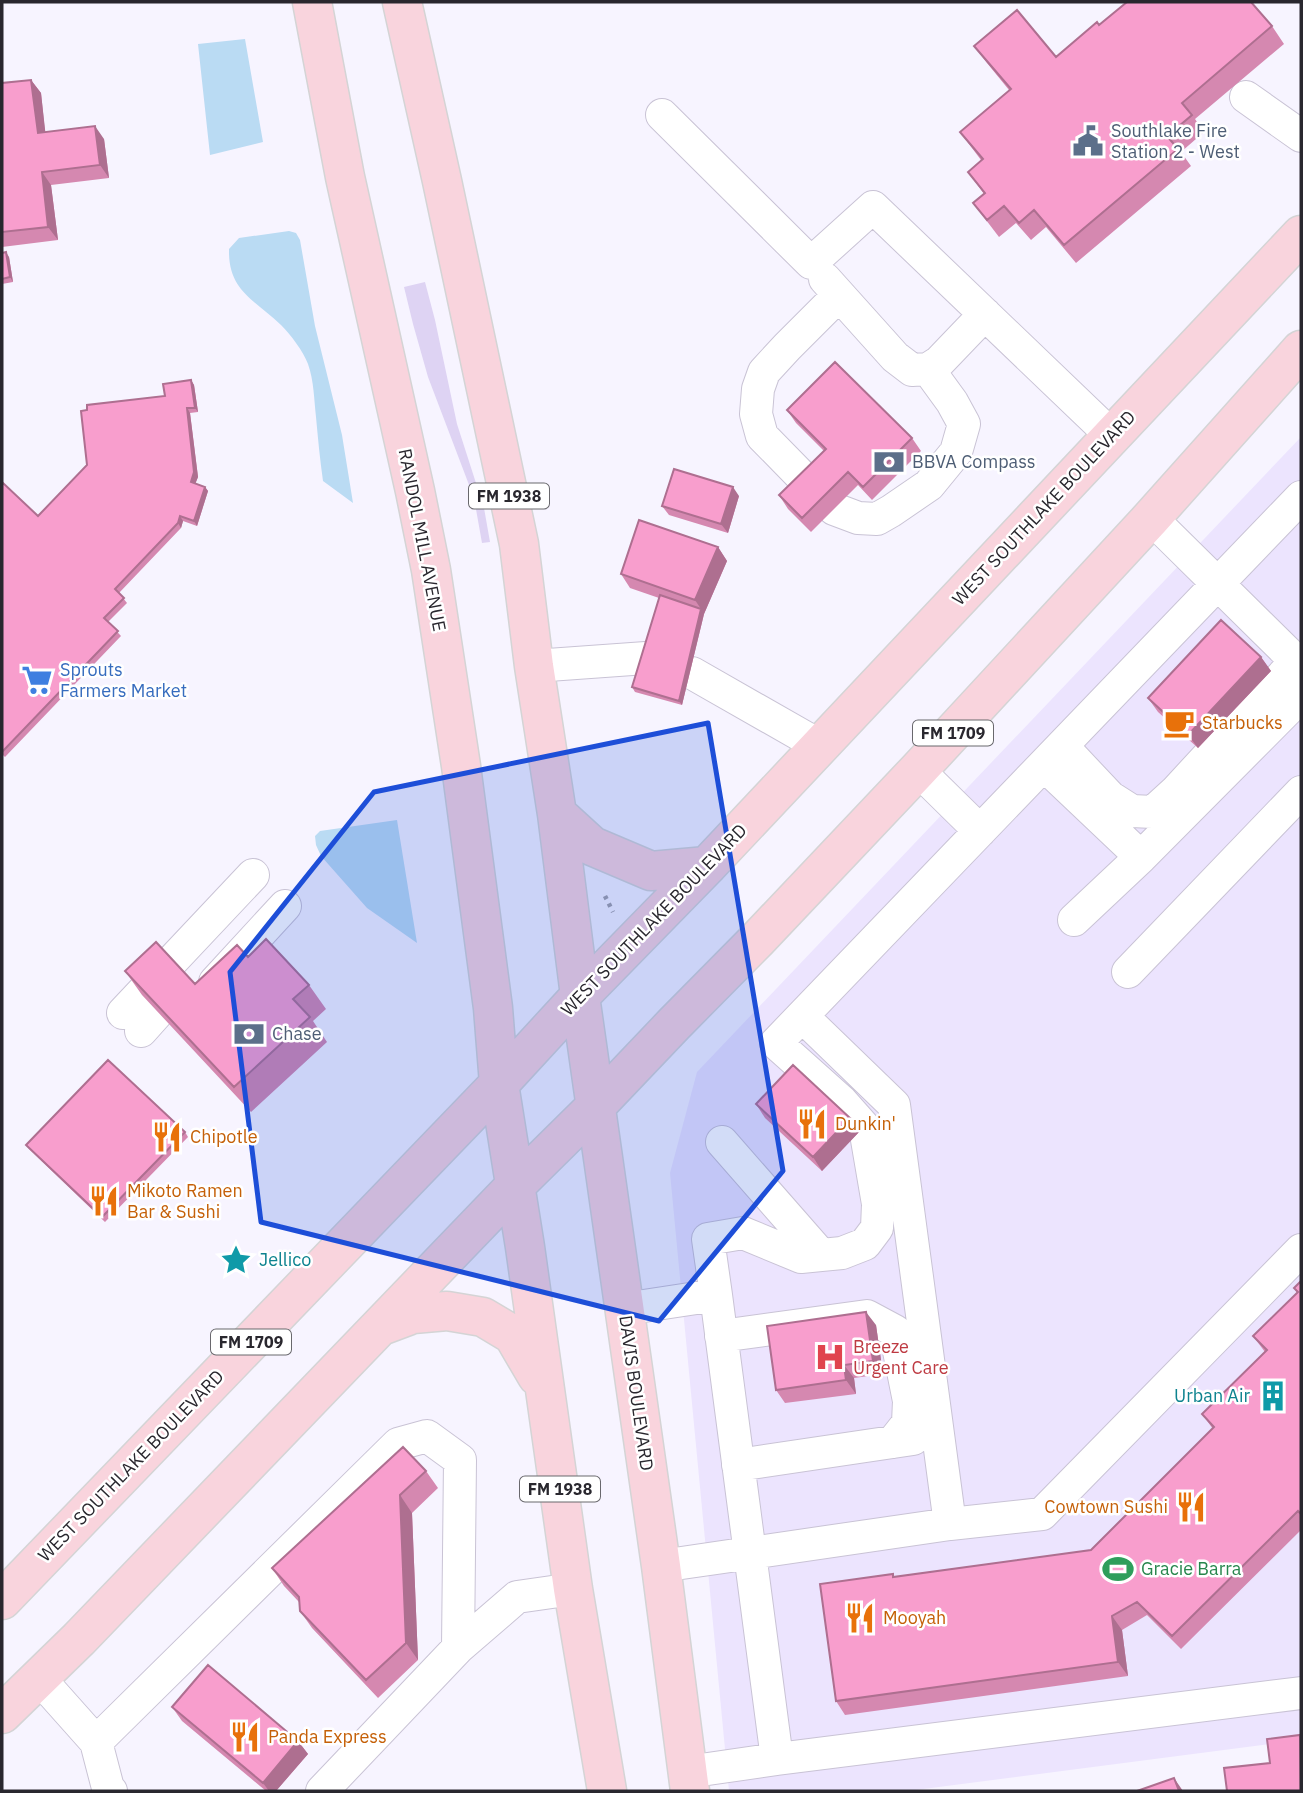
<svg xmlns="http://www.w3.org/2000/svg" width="1303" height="1793" viewBox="0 0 1303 1793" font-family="'IBM Plex Sans',sans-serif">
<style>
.built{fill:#ece4fe}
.green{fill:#ded3f3}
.water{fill:#badbf3}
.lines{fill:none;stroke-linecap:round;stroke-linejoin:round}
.minor-casing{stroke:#c9c3d5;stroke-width:34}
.major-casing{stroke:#d4d4d5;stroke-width:41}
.path{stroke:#a2a0a9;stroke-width:4.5;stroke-dasharray:3.5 5;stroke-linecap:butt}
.minor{stroke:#fff;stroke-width:32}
.major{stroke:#f9d4dd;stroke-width:38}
.wall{fill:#d588b0}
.shaded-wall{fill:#ae6f90}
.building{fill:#f89ecd;stroke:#ae6f90;stroke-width:2}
.marked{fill:#1d4ed8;fill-opacity:0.2;stroke:#1d4ed8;stroke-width:5;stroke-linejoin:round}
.labels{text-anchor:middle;stroke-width:5;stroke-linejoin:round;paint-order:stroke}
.shield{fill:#fff;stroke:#69686d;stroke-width:2}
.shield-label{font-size:16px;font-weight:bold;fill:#29272e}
.service-label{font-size:18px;fill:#4e5e75;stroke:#fff;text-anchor:start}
.street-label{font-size:18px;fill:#29272e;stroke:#fff}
.shop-label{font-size:18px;fill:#366cbe;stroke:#fff;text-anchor:start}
.food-label{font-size:18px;fill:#c56008;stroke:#fff;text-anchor:start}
.culture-label{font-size:18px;fill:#0d838f;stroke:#fff;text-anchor:start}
.health-label{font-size:18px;fill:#be3a42;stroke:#fff;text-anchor:start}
.leisure-label{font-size:18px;fill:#27864d;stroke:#fff;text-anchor:start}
</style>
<rect width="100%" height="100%" fill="#f7f4ff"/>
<!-- built -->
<path class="built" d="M1301,437V1740L908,1791H729L670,1173L697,1072Z"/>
<!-- green -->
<path class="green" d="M425,282L435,320L457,424L484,508L490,542L482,543L474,498L428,377L413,324L404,287Z"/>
<!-- water -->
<path class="water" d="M245,39L263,142L210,155L198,44Z
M289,231L296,233L300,240L315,326L342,435L353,503L323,481C320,460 318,439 316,417C314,400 314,381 308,364C303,351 291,335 281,325C254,299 228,291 229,249L239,238Z
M397,820L417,943L367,908L321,856L316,845L315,836L320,831Z"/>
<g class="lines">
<!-- minor casing -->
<g class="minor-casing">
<path id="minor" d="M1246,97L1301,136
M662,115L811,263L873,207L1112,436
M825,279L895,357L912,370L928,369L939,362L985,314
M811,486L762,436L756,414L758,389L764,372L787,347L839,295
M834,509L858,518L877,519L891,511L929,485L956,452L964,424L952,402L928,369
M1151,518L1301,666
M534,666L646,658
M692,673L820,746
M1062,746L1110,797L1132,811L1153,812L1176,791L1296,661
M1044,765L1141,857L1301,696
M918,770L980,831
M1074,920L1141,857
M1128,972L1301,792
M215,982L285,906
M123,1013L253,875
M802,1016L894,1105L950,1524
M141,1031L158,1012
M722,1142L821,1255
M716,1295L777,1759L1301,1693
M624,1309L716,1295L708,1239L743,1233L801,1257L842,1253L865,1244L877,1228L878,1204L865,1128L842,1102L776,1043L1301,497
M721,1336L867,1316L895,1331L909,1401L908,1423L893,1442
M738,1465L913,1439
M661,1566L950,1524L1042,1514L1301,1250
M39,1678L96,1742L108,1788L111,1791
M96,1742L398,1444L427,1436L460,1460L458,1648
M687,1772L777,1759
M322,1791L458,1648L517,1597L573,1589"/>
</g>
<!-- major casing -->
<g class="major-casing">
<path id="major" d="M312,2L345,177L415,491L431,570L461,766L493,1008L499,1084L525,1247L573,1589L607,1791
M402,2L442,181L519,544L534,666L557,814L580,996L661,1566L690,1791
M557,814L592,846L651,871L707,866
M381,1326L413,1314L447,1311L483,1317L513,1335L537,1376
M2,1600L499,1084L580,996L707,866L1301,235
M2,1714L79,1639L515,1186L595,1107L674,1024L758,939L918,770L1151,518L1301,350"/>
</g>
<!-- path -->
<path class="path" d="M605,896L613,912"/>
<!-- minor -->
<use href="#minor" class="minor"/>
<!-- major -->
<use href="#major" class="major"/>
</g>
<!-- wall -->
<path class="wall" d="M1099,25L1272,26L1284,44L1195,119L1204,132L1181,152L1191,166L1076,263L1046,227L1031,240L1016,223L999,237L973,203L984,194L968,172L981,160L960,132L1009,90L987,63L974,46L1056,57Z
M31,80L41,93L45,132L104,139L109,178L51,185L58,240L2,247V83Z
M2,253L9,257L13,282L2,284Z
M191,380L194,385L198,412L190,413L198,477L195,484L205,487L208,491L197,526L183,521L181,528L119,593L127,603L108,622L121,636L5,757L2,754V482L38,516L165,396Z
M787,410L912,438L921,451L872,500L858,485L811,532L788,509L779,495L824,451L796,423Z
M739,496L728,533L669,515L662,506Z
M718,547L727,561L704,614L682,705L635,692L632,687L659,598L630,588L621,574Z
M1261,657L1271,671L1198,748L1158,712L1148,698Z
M248,957L309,985L326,1009L313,1021L327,1042L251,1112L142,995L125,971L195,984Z
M756,1104L860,1131L822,1171L765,1118Z
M185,1132L188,1137L105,1222L29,1149L26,1145Z
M1301,1281V1530L1181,1649L1147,1615L1122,1630L1128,1676L845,1715L836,1701L895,1577L1091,1550L1213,1429L1202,1414L1265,1352L1253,1336L1297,1293L1294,1288Z
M876,1325L883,1374L854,1378L856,1394L785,1403L776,1390Z
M426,1471L438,1488L412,1513L418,1660L378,1698L312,1628L300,1611L299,1602L284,1586L272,1568Z
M172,1707L298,1741L308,1754L276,1791H266L182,1721Z"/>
<!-- shaded-wall -->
<path class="shaded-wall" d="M31,80L41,93L47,147L38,133Z
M95,126L104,139L109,178L100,165Z
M42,172L51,185L58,240L48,227Z
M6,252L9,257L13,282L10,277Z
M191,380L194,385L198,412L195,408Z
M187,408L190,413L198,477L194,487L191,482Z
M205,487L208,491L197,526L194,521Z
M733,487L739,496L728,533L721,524Z
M180,516L183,521L181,528L178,523Z
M718,547L727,561L704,614L682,705L679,701L701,609L695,600Z
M1261,657L1271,671L1198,748L1188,735Z
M850,1118L860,1131L822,1171L813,1157Z
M866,1312L876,1325L883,1374L873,1361Z
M844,1365L854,1378L856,1394L846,1380Z
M400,1495L412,1513L418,1660L406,1643Z
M1112,1616L1122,1630L1128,1676L1118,1662Z
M298,1741L308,1754L276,1791H269L263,1783Z
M1174,1778L1183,1791H1179Z"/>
<!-- building -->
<path class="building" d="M1127,2H1251L1272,26L1182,103L1192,115L1167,136L1178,149L1064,245L1034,210L1019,223L1004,206L987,220L973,203L985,193L968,172L983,159L960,132L1011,89L974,46L1017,10L1056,57L1097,22L1099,25Z
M31,80L38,133L95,126L100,165L42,172L48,227L2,232V83Z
M6,252L10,277L2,279V253Z
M835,362L912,438L863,487L848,472L802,518L779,495L826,449L787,410Z
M191,380L195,408H187L194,472L191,482L205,487L194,521L180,516L178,523L115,589L124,598L104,618L118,631L2,752V482L38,516L87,465L81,411L87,410V405L165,396L163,384Z
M674,469L733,487L721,524L662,506Z
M639,520L718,547L695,600L621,574Z
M660,595L701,609L679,701L632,687Z
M1221,620L1261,657L1188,735L1148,698Z
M266,939L309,985L293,999L310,1017L234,1087L125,971L156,942L195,984L237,945L248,957Z
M108,1060L185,1132L102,1217L26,1145Z
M793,1065L850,1118L813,1157L756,1104Z
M1301,1281V1514L1298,1511L1172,1636L1137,1602L1112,1616L1118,1662L836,1701L820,1584L893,1574V1577L1091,1550L1214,1427L1202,1414L1267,1350L1253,1336L1298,1292L1294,1288Z
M866,1312L873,1361L844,1365L846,1380L776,1390L767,1326Z
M403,1447L426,1471L400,1495L406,1643L366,1680L300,1611L299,1597L272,1568Z
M208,1665L298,1741L263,1783L172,1707Z
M1300,1735L1301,1791H1227L1224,1768L1270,1763L1267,1739Z
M1174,1778L1179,1791H1137Z"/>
<!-- marked area -->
<path class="marked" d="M708,723L783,1171L659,1321L261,1222L230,972L374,792Z"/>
<!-- icons -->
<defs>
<g id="civic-bare" transform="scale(2.415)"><path d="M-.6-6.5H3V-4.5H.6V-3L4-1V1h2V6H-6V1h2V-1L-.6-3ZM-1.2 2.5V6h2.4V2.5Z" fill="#5c6f8a" stroke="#fff" stroke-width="2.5" paint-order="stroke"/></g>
<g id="bank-bare" transform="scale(2.415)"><path d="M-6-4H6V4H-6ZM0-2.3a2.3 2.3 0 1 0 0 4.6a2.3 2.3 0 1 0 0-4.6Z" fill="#5c6f8a" stroke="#fff" stroke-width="2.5" paint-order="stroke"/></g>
<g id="supermarket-bare" transform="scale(2.415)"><path d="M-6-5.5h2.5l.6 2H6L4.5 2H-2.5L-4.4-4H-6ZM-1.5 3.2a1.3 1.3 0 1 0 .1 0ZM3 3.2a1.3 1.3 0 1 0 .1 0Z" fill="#3f7fe0" stroke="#fff" stroke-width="2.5" paint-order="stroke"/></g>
<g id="cafe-bare" transform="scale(2.415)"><path d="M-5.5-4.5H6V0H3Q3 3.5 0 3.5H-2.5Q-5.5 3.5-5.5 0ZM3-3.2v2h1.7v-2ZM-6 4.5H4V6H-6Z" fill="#e8710a" stroke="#fff" stroke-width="2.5" paint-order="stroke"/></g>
<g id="restaurant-bare" transform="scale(2.415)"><path d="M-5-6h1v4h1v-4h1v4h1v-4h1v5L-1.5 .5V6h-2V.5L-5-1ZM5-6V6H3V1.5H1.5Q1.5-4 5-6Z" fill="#e8710a" stroke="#fff" stroke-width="2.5" paint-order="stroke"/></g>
<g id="sight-bare" transform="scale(2.415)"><path d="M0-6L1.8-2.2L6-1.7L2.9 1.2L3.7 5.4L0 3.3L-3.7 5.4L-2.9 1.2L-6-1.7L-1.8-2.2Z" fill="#0f9aa8" stroke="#fff" stroke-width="2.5" paint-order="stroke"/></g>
<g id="hospital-bare" transform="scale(2.415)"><path d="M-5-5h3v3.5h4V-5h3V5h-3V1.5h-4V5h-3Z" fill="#e0444e" stroke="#fff" stroke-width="2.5" paint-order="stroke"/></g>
<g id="building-bare" transform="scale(2.415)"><path d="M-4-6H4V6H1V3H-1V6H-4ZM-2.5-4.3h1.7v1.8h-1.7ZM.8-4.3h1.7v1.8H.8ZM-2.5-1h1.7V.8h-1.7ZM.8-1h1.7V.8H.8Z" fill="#0f9aa8" stroke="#fff" stroke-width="2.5" paint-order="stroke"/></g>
<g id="stadium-bare" transform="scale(2.415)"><path d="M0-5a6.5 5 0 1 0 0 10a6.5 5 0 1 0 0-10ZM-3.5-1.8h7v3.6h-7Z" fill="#2e9e5b" stroke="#fff" stroke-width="2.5" paint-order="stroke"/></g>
</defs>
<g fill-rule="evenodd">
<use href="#civic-bare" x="1088" y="141"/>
<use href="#bank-bare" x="889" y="462"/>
<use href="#supermarket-bare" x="37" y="680"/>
<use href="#cafe-bare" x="1179" y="723"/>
<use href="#bank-bare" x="249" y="1034"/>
<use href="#restaurant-bare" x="812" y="1124"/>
<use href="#restaurant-bare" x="167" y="1137"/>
<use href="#restaurant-bare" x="104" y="1201"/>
<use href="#sight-bare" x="236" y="1260"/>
<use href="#hospital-bare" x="830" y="1357"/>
<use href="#building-bare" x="1273" y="1396"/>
<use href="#restaurant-bare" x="1191" y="1507"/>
<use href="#stadium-bare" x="1118" y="1569"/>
<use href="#restaurant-bare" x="860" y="1618"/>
<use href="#restaurant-bare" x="245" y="1737"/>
</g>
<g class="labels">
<!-- shield labels -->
<g class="shield">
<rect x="469" y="483.5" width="80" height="25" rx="5"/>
<rect x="913" y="720.5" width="80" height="25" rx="5"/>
<rect x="211" y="1329.5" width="80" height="25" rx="5"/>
<rect x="520" y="1476.5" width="80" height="25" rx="5"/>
</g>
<g class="shield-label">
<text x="509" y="502">FM 1938</text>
<text x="953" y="739">FM 1709</text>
<text x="251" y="1348">FM 1709</text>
<text x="560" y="1495">FM 1938</text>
</g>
<!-- service labels -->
<g class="service-label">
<text x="1111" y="137">Southlake Fire<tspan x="1111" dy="21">Station 2 - West</tspan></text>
<text x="912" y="468">BBVA Compass</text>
<text x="272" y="1040">Chase</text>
</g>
<!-- street labels -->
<g class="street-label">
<text transform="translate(1044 508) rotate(-47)" y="6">WEST SOUTHLAKE BOULEVARD</text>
<text transform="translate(422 540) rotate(79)" y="6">RANDOL MILL AVENUE</text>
<text transform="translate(654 920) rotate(-46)" y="6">WEST SOUTHLAKE BOULEVARD</text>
<text transform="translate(636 1393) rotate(82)" y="6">DAVIS BOULEVARD</text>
<text transform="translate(131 1466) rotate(-46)" y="6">WEST SOUTHLAKE BOULEVARD</text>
</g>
<!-- shop labels -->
<g class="shop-label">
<text x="60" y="676">Sprouts<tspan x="60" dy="21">Farmers Market</tspan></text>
</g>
<!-- food labels -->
<g class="food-label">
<text x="1202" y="729">Starbucks</text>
<text x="835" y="1130">Dunkin'</text>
<text x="190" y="1143">Chipotle</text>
<text x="127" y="1197">Mikoto Ramen<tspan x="127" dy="21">Bar &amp; Sushi</tspan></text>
<text x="1168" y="1513" text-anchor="end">Cowtown Sushi</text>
<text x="883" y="1624">Mooyah</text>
<text x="268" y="1743">Panda Express</text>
</g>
<!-- culture labels -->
<g class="culture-label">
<text x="259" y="1266">Jellico</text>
<text x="1250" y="1402" text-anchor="end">Urban Air</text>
</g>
<!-- health labels -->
<g class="health-label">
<text x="853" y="1353">Breeze<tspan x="853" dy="21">Urgent Care</tspan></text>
</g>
<!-- leisure labels -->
<g class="leisure-label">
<text x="1141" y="1575">Gracie Barra</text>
</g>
</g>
<!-- border -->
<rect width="1303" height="1793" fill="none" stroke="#29272e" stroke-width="7"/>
</svg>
